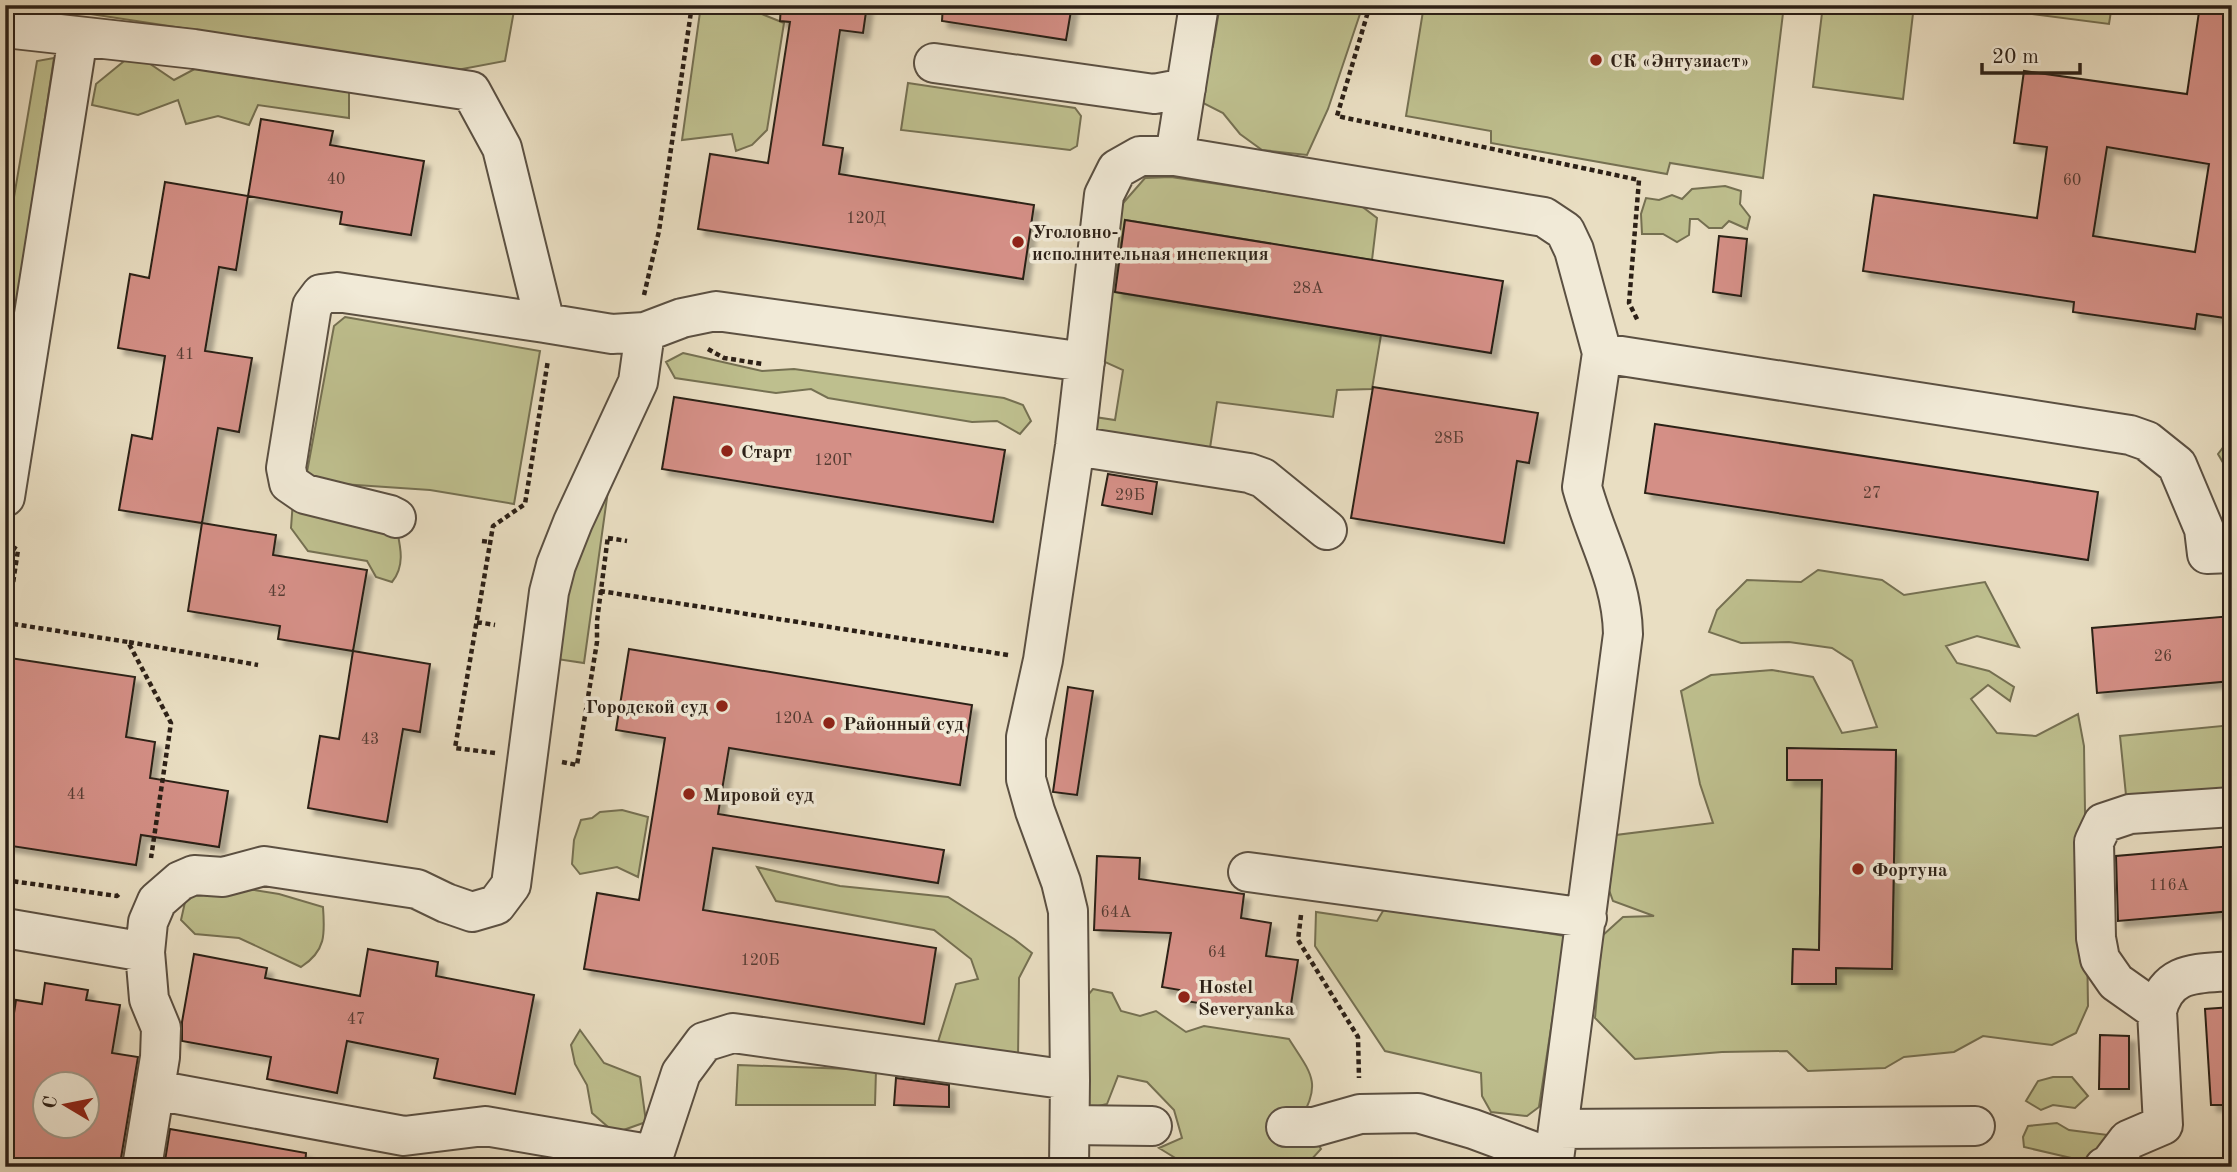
<svg xmlns="http://www.w3.org/2000/svg" width="2237" height="1172" viewBox="0 0 2237 1172" font-family="'Old Standard TT',serif">
<style>
.green{fill:#bebf8e;stroke:#757052;stroke-width:2;fill-rule:evenodd}
.building{fill:#d48f86;stroke:#2c2017;stroke-width:2;fill-rule:evenodd;filter:url(#shadow)}
.lines{fill:none;stroke-linecap:round;stroke-linejoin:round}
.minor-casing{stroke:#5b5042;stroke-width:42}
.path{stroke:#2c2017;stroke-width:4.5;stroke-dasharray:5 3.5;stroke-linecap:butt}
.minor{stroke:#f1ead7;stroke-width:38}
.poi-dot{fill:#8f2418;stroke:#f1ead7;stroke-width:2.5}
.labels{text-anchor:middle;stroke-width:7;stroke-linejoin:round;paint-order:stroke}
.number-label{font-size:16px;fill:#563c33}
.poi-label{font-size:19px;font-weight:bold;fill:#2c2017;stroke:#f1ead7;text-anchor:start}
</style>
<defs>
<filter id="shadow"><feDropShadow dx="6" dy="6" stdDeviation="2" flood-color="#0004"/></filter>
</defs>
<rect width="100%" height="100%" fill="#e9dec2"/>
<filter id="stains"><feTurbulence type="fractalNoise" baseFrequency=".00286" numOctaves="4"/><feColorMatrix values="0 0 0 0 .2 0 0 0 0 .09 0 0 0 0 .02 0 0 0 .5 -.17"/></filter>
<radialGradient id="worn" r=".72"><stop offset=".6" stop-color="#630" stop-opacity="0"/><stop offset="1" stop-color="#630" stop-opacity=".3"/></radialGradient>
<!-- green -->
<path class="green" d="M52,5H515L505,61L457,70L51,8Z
M701,5L747,8L784,23L767,130L752,145L736,151L732,134L682,140Z
M1220,5H1363L1328,109L1307,155L1262,150L1240,134L1223,113L1203,103L1207,41L1213,46Z
M1424,5H1784L1763,178L1670,163L1667,174L1491,143V131L1406,116Z
M1823,5H1914L1903,99L1813,87Z
M1964,5H2112L2109,24Z
M134,53L174,80L202,65L349,88V118L258,105L249,125L218,116L186,124L178,100L138,115L92,105L96,84Z
M54,58L5,382V250L37,61Z
M908,83L1075,108L1081,116L1077,146L1070,150L901,130Z
M1171,177L1360,205L1377,218L1372,260L1125,220L1113,292L1381,335L1372,389L1337,390L1333,417L1217,402L1210,448L1086,430L1088,416L1115,420L1123,370L1096,358L1117,210L1145,178Z
M1725,186L1741,191L1740,204L1750,217L1747,229L1729,221L1722,228H1709L1698,219H1690L1689,235L1677,242L1663,234H1642L1641,214L1646,198L1659,200L1672,195L1682,199L1692,189Z
M345,317L540,351L514,504L430,490L312,482L307,472L334,326Z
M683,353L762,371L794,369L1004,398L1023,405L1031,421L1020,434L997,421L972,422L828,398L811,389L776,393L675,378L666,362Z
M2225,445L2232,447V478L2218,454Z
M611,469L584,663L550,658L559,594Z
M293,500L396,526C400,545 406,565 392,582L376,577L367,561L308,551L291,528Z
M1818,570L1882,580L1904,595L1985,582L2019,647L1977,636L1946,646L1957,663L1989,671L2014,687L2010,701L1988,685L1971,699L1997,733L2036,736L2078,714L2084,746L2088,1006L2076,1033L2052,1045L1983,1036L1954,1052L1904,1057L1885,1068L1808,1071L1787,1051L1722,1052L1635,1059L1595,1018L1602,936L1623,917L1654,916L1613,901L1609,890L1616,835L1713,823L1700,784L1681,691L1711,675L1772,670L1813,677L1842,733L1877,727L1852,661L1832,648L1789,642L1741,643L1709,632L1717,610L1747,580L1801,582ZM1787,749L1896,750L1892,969L1836,968L1835,984L1792,983L1793,949L1819,950L1822,780H1787Z
M2232,725V795L2127,805L2120,736Z
M622,810L648,817L638,877L617,867L580,874L572,864L574,840L581,820L592,818L600,812Z
M757,867L840,886L948,897L1014,939L1032,953L1019,978L1018,1058L938,1042L956,984L978,979L971,959L934,930L776,901Z
M206,887H235L279,894L323,907C325,934 326,951 301,967L239,938L195,934L181,920L185,902Z
M1386,906L1565,936L1539,1107L1527,1116L1491,1112L1482,1096L1481,1073L1385,1051L1315,946L1316,912L1377,921Z
M1093,989L1112,993L1121,1011L1140,1016L1156,1011L1186,1032L1204,1026L1289,1039C1309,1071 1323,1082 1301,1118L1321,1149L1311,1160L1177,1159L1159,1148L1182,1138L1174,1110L1147,1082L1118,1076L1107,1104L1090,1108L1084,1095L1083,1001Z
M580,1030L604,1063L640,1077L646,1122L615,1133L592,1113L587,1085L575,1064L571,1045Z
M738,1065L876,1070L875,1105H736Z
M2053,1077H2072L2088,1096L2075,1108L2053,1105L2041,1110L2026,1101L2038,1081Z
M2057,1123L2069,1130L2108,1135L2100,1152L2084,1161L2024,1147L2023,1137L2028,1126Z"/>
<!-- building -->
<path class="building" d="M781,5H867L863,33L840,30L823,145L843,148L839,174L1034,205L1023,279L698,229L710,154L768,163L790,22L780,21Z
M943,5H1072L1066,40L942,21Z
M2200,5H2232V319L2197,314L2195,329L2073,312L2074,302L1863,271L1874,195L2037,218L2047,147L2014,143L2024,71L2187,94ZM2107,147L2209,164L2195,252L2093,236Z
M261,119L333,131L330,145L424,161L411,235L340,224L342,212L248,196Z
M165,182L248,196L236,270L219,267L205,351L252,358L239,432L218,428L202,523L119,510L132,435L152,439L165,356L118,348L130,274L149,278Z
M1125,220L1503,281L1491,353L1115,292Z
M1719,236L1747,239L1741,296L1713,292Z
M1373,387L1538,413L1529,463L1517,461L1504,543L1351,518Z
M674,397L1005,450L993,522L662,469Z
M1655,424L2098,492L2088,560L1645,493Z
M1108,474L1157,482L1152,514L1102,505Z
M202,523L276,535L273,555L367,570L353,651L278,639L280,626L188,611Z
M2232,616V681L2097,693L2092,628Z
M629,649L972,705L960,785L729,748L718,814L944,850L938,883L713,848L703,910L936,948L924,1024L584,969L597,893L639,900L665,738L616,730Z
M353,651L430,664L420,732L403,729L387,822L308,808L320,736L339,739Z
M10,658L135,677L126,737L155,742L150,778L228,791L219,847L141,835L136,865L5,845V687Z
M1068,687L1093,691L1077,795L1053,792Z
M1787,748L1896,750L1892,969L1836,968V984H1792L1793,949L1819,950L1822,780H1787Z
M2232,846V911L2118,921L2116,856Z
M1097,856L1140,858L1139,879L1244,894L1241,918L1271,923L1266,956L1298,960L1289,1017L1179,1000L1180,990L1162,987L1171,933L1094,930Z
M368,949L438,962L436,976L534,995L515,1094L434,1078L438,1059L347,1041L337,1093L267,1079L271,1057L182,1041V1022L194,954L267,968L265,978L360,996Z
M45,983L88,990L86,1000L120,1005L112,1053L138,1057L120,1164L95,1160L94,1167H5V1072L16,1000L42,1004ZM46,1084H88V1126H46Z
M2232,1007V1105H2211L2205,1009Z
M2100,1035L2129,1036V1089H2099Z
M896,1078L949,1085V1107L894,1105Z
M170,1129L306,1153L305,1167H164Z"/>
<g class="lines">
<!-- minor casing -->
<g class="minor-casing">
<path id="minor" d="M5,28L194,49L471,91L502,148L545,323L612,334L645,332L682,318L716,311L1085,362
M934,63L1154,94L1186,88
M1175,156L1544,217L1565,231L1574,250L1602,353L1582,487C1596,539 1622,579 1623,634L1553,1167
M1602,353L2130,435L2147,441L2177,465L2204,529L2207,554L2232,553
M1075,446L1249,473L1263,478L1327,530
M5,497L78,37
M396,518L390,515L305,494L289,483L286,468L312,306L321,294L337,292L545,323
M1248,872L1587,918
M5,928L145,952
M2157,1011L2116,982L2100,959L2096,938L2094,842L2103,823L2130,814L2232,807
M155,1090L404,1136L485,1126L654,1155
M1070,1125L1152,1126
M1286,1127H1314L1360,1114L1418,1113L1473,1129L1554,1159
M1558,1129L1975,1126
M142,1167L160,1057L161,1028L149,999L145,952L148,922L157,901L180,881L194,875L223,877L264,866L417,889L446,903L472,912L496,905L511,885L549,592L556,565L573,522L638,382L645,332
M648,1167L654,1155L681,1073L704,1042L733,1033L1070,1080
M1069,1167L1070,1080L1068,911L1061,882L1035,811L1026,779V737L1043,660L1075,446L1104,195L1117,169L1140,156H1175L1199,5
M2104,1167L2109,1165L2128,1140L2163,1125L2157,1011C2167,970 2197,974 2232,971"/>
</g>
<!-- path -->
<path class="path" d="M1370,5L1337,116L1639,180L1629,303L1638,321
M644,295L659,231L692,5
M708,349L724,358L763,364
M608,538L627,541
M482,541L490,542
M5,542L18,550L7,623
M600,591L1008,655
M477,622L495,625
M5,624L7,623L128,642L171,723L151,858
M129,642L258,665
M495,753L455,748L493,526L525,504L548,360
M562,762L577,765L597,642V621L608,536
M5,880L117,896L119,894
M1301,915L1298,940L1358,1037L1359,1078"/>
<!-- minor -->
<use href="#minor" class="minor"/>
</g>
<!-- markers -->
<g class="poi-dot">
<circle cx="1596" cy="60" r="7"/>
<circle cx="1018" cy="242" r="7"/>
<circle cx="727" cy="451" r="7"/>
<circle cx="722" cy="706" r="7"/>
<circle cx="829" cy="723" r="7"/>
<circle cx="689" cy="794" r="7"/>
<circle cx="1858" cy="869" r="7"/>
<circle cx="1184" cy="997" r="7"/>
</g>
<g class="labels">
<!-- number labels -->
<g class="number-label">
<text x="336" y="184">40</text>
<text x="2072" y="185">60</text>
<text x="866" y="223">120Д</text>
<text x="1308" y="293">28А</text>
<text x="185" y="359">41</text>
<text x="1449" y="443">28Б</text>
<text x="833" y="465">120Г</text>
<text x="1872" y="498">27</text>
<text x="1130" y="500">29Б</text>
<text x="277" y="596">42</text>
<text x="2163" y="661">26</text>
<text x="794" y="723">120А</text>
<text x="370" y="744">43</text>
<text x="76" y="799">44</text>
<text x="2169" y="890">116А</text>
<text x="1116" y="917">64А</text>
<text x="1217" y="957">64</text>
<text x="760" y="965">120Б</text>
<text x="356" y="1024">47</text>
</g>
<!-- poi labels -->
<g class="poi-label">
<text x="1610" y="67">СК «Энтузиаст»</text>
<text x="1032" y="238">Уголовно-<tspan x="1032" dy="22">исполнительная инспекция</tspan></text>
<text x="741" y="458">Старт</text>
<text x="708" y="713" text-anchor="end">Городской суд</text>
<text x="843" y="730">Районный суд</text>
<text x="703" y="801">Мировой суд</text>
<text x="1872" y="876">Фортуна</text>
<text x="1198" y="993">Hostel<tspan x="1198" dy="22">Severyanka</tspan></text>
</g>
</g>
<!-- margin -->
<rect width="2237" height="1172" fill="none" stroke="#e9dec2" stroke-width="28"/>
<rect x="7" y="7" width="2223" height="1158" fill="none" stroke="#2c2017" stroke-width="3.5"/>
<rect x="14" y="14" width="2209" height="1144" fill="none" stroke="#2c2017" stroke-width="2"/>
<!-- north arrow -->
<g transform="translate(66 1105) rotate(280)"><circle r="33" fill="#f1ead7" stroke="#a2998a" stroke-width="2"/>
<path d="M0-5L12 26L0 18L-12 26Z" fill="#8f2418"/>
<text y="-10" font-size="19" font-weight="bold" text-anchor="middle" fill="#2c2017">С</text>
</g>
<!-- scale -->
<path d="M1982 63v10h98v-10" fill="none" stroke="#2c2017" stroke-width="3.5"/>
<text x="1992" y="63" font-size="21" fill="#2c2017" stroke="#f1ead7" stroke-width="5" paint-order="stroke">20 m</text>
<rect width="100%" height="100%" filter="url(#stains)"/>
<rect width="100%" height="100%" fill="url(#worn)"/>
</svg>
